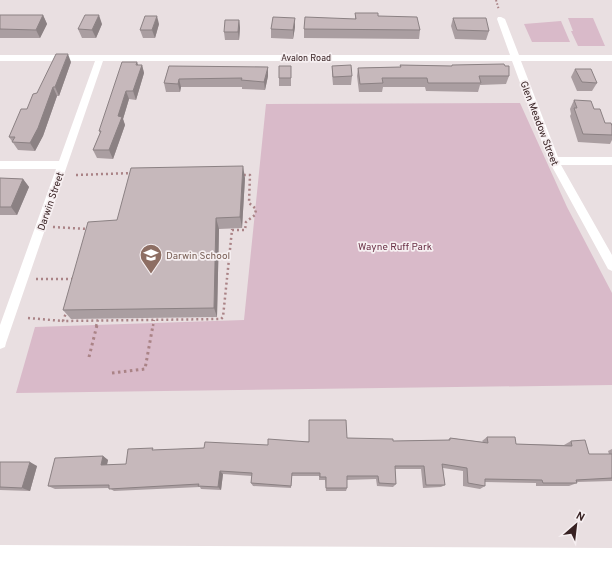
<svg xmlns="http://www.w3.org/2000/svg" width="612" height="561" viewBox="0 0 612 561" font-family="Overpass,sans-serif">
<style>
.green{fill:#d9bac9}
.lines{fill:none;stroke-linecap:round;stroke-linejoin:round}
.path-far2{stroke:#aa8386;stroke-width:2;stroke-dasharray:1.5 2;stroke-linecap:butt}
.path-far1{stroke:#aa8386;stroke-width:2.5;stroke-dasharray:2 3;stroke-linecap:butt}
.path{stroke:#aa8386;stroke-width:3;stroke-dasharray:2.5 3.5;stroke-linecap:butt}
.street{fill:#fff;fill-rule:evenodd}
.wall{fill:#aa9ea1}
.shaded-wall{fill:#8b8183}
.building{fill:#c6b8bb;stroke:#8b8183}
.labels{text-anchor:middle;stroke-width:3.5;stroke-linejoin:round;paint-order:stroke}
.far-street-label{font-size:9px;fill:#382223;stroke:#f6eff1}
.street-label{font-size:10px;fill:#382223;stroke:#f6eff1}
.park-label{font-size:10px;fill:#6a3046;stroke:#f6eff1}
.education-label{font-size:10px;fill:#785e54;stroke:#f6eff1;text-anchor:start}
</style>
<rect width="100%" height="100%" fill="#e9dfe1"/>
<!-- green -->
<path class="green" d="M568,18H593L605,46H578L571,31H573Z
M561,21L570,42H532L524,24Z
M520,103L567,207L612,293V385L16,393L35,327L244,320L266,104Z"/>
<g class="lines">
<!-- path-far2 -->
<path class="path-far2" d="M496,0L499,10"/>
<!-- path-far1 -->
<path class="path-far1" d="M76,175L133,173
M53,227L88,229
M36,279H75
M67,310L63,321L221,319L223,317L232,230H245L246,222L255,215L256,209L249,203L250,175H242
M28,318L63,321
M96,326L98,320
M153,326L154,320"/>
<!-- path -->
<path class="path" d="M89,357L97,325
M112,373L145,369L153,325"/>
<!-- street -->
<path class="street" d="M498,17H501L505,19L519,55H612V61H521L558,157H612V165H561L612,255V271L608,269L549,161L512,61H103L6,343L5,347L0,349V325L56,169H0V161H59L95,61H0V55H510L497,19Z
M0,545L612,548V561H0Z"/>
</g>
<!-- wall -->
<path class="wall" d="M355,13L378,16L420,30L419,39L304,38V29L355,19Z
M0,15H43L47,24L40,38H0Z
M453,18L489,31L486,40L455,39L451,26Z
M239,20L240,28L239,40H225L224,32Z
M102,24L96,38H82L78,29Z
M159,24L155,38H143L140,30Z
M295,27L293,39L271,38V29Z
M71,62L59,96H57L43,136L35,151L18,150L9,137L37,93Z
M138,65H142L144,73L136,100L129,99L123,119L125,125L113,159L97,158L93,150L100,133L99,131Z
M400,65L452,66V65L509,76L506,84L480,85L478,92L426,91L425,87H383L382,92H359L357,76L358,68L400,67Z
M169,66L268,67V76L265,90L242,89V87H181L180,92H166L164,83Z
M291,66V86H279V78Z
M332,66L352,76L351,85H333L332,74Z
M575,69L597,83L592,91H577L571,77Z
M574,100L594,109L605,123L612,126V140L610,144L578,142L570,116L571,114L570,109Z
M0,178L23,179L29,187L17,215H0Z
M245,178L242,228L219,229L217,317L71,319L63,310L117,220Z
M487,437L516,444L564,445L571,441L589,454H609L608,451L612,449V481L577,482V483L569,486H536V483L485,482V486L480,489L463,486V471L443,468L445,485L441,487L423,488L421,469H395L396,484L393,487L377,486L376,479L347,480V488L346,491H326L325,480H319V476H292L291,488L253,486L251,483L252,476L223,474L221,490L201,489L200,487L114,491L109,488L55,489L48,486L103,456L108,460L107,465L126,464L155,450L268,445L347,438L393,441L448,440L450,438L483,442L482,441Z
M0,462L37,466L30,491L0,490Z"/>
<!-- shaded-wall -->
<path class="shaded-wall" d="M43,15L47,24L40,38L36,30Z
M99,15L102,24L96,38L92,30Z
M157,16L159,24L155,38L152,30Z
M295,18V27L293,39V30Z
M239,20L240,28L239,40L238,32Z
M68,54L71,62L59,96L55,87Z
M137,62L140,70L142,65L144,73L136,100L133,91Z
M268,67V76L265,90L264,82Z
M179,79L181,87L180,92L178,84Z
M53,87L57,96L43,136L35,151L30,143Z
M126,91L129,99L123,119L125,125L113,159L109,150L118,116Z
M243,166L245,178L242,228L240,217Z
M23,179L29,187L17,215L11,207Z
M216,218L219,229L217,317L214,308Z
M103,456L108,460L106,468L101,465Z
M30,462L37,466L30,491L22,488Z
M220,471L223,474L221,490L218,487Z"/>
<!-- building -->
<path class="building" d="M355,13H378V16L417,17L420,30L304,29L305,17L356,19Z
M0,15H43L36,30L0,29Z
M85,15H99L92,30L78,29Z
M145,16H157L152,30H140Z
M273,17L295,18L293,30L271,29Z
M453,18H486L489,31L457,30Z
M225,20H239L238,32H224Z
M56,54H68L55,87H53L38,128L30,143L12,142L15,137H9L21,109H27L33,94L37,93Z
M122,62H137L136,65H142L133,91H126L118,116L122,117L109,150H93L101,131H99Z
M504,64L505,66H509V76H479L481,83H428L427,78H382L383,83L360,84L358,68L401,67L400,65L452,66V65Z
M351,65L352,76L333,77L332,66Z
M169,66L268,67L264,82L241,80L242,78L179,79L178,84L164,83Z
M279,66H291V78H279Z
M575,69H591L597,83L582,82Z
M574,100L591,101L594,109H600L605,123H611L612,126V135L583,134L574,108H577Z
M243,166L240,217L216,218L214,308L63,310L88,222L117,220L131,168Z
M0,178L23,179L11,207H0Z
M309,420H346L347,438L393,439V441L450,440V438L488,443L487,437H515L516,444L572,446L571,441L585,440L589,454H612V478L576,480L577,483H543L542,480L485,479V486L468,483L467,468L442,464L445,485H426L424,466H395L396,484L379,483L378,476H347V488H326V477H320V473H292L291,486L251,483L252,473L220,471L218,487L198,486L199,484L109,489V485L48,486L55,458L103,456L101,465L126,464L128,449L153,448L152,450L204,448L205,442L268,445V439L309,442Z
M0,462H30L22,488L0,487Z"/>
<!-- icons -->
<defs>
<g id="school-pin" transform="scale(1.15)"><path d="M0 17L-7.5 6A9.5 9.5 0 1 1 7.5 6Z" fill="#8d6e63" stroke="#f6eff1"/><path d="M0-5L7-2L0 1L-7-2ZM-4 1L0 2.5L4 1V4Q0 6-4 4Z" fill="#fff"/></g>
</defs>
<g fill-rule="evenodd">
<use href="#school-pin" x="151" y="255"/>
</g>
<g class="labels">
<!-- far-street labels -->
<g class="far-street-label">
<text x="306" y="61">Avalon Road</text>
</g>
<!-- street labels -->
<g class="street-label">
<text transform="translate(540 123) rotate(69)" y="4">Glen Meadow Street</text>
<text transform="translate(50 201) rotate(-71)" y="4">Darwin Street</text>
</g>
<!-- park labels -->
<g class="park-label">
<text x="395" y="250">Wayne Ruff Park</text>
</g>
<!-- education labels -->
<g class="education-label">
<text x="166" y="259">Darwin School</text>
</g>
</g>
<!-- north arrow -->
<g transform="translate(576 525) rotate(28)" stroke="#f6eff1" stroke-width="3" paint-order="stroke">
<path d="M0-3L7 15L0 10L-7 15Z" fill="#382223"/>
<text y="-6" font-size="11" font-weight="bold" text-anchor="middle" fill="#382223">N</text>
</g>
</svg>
